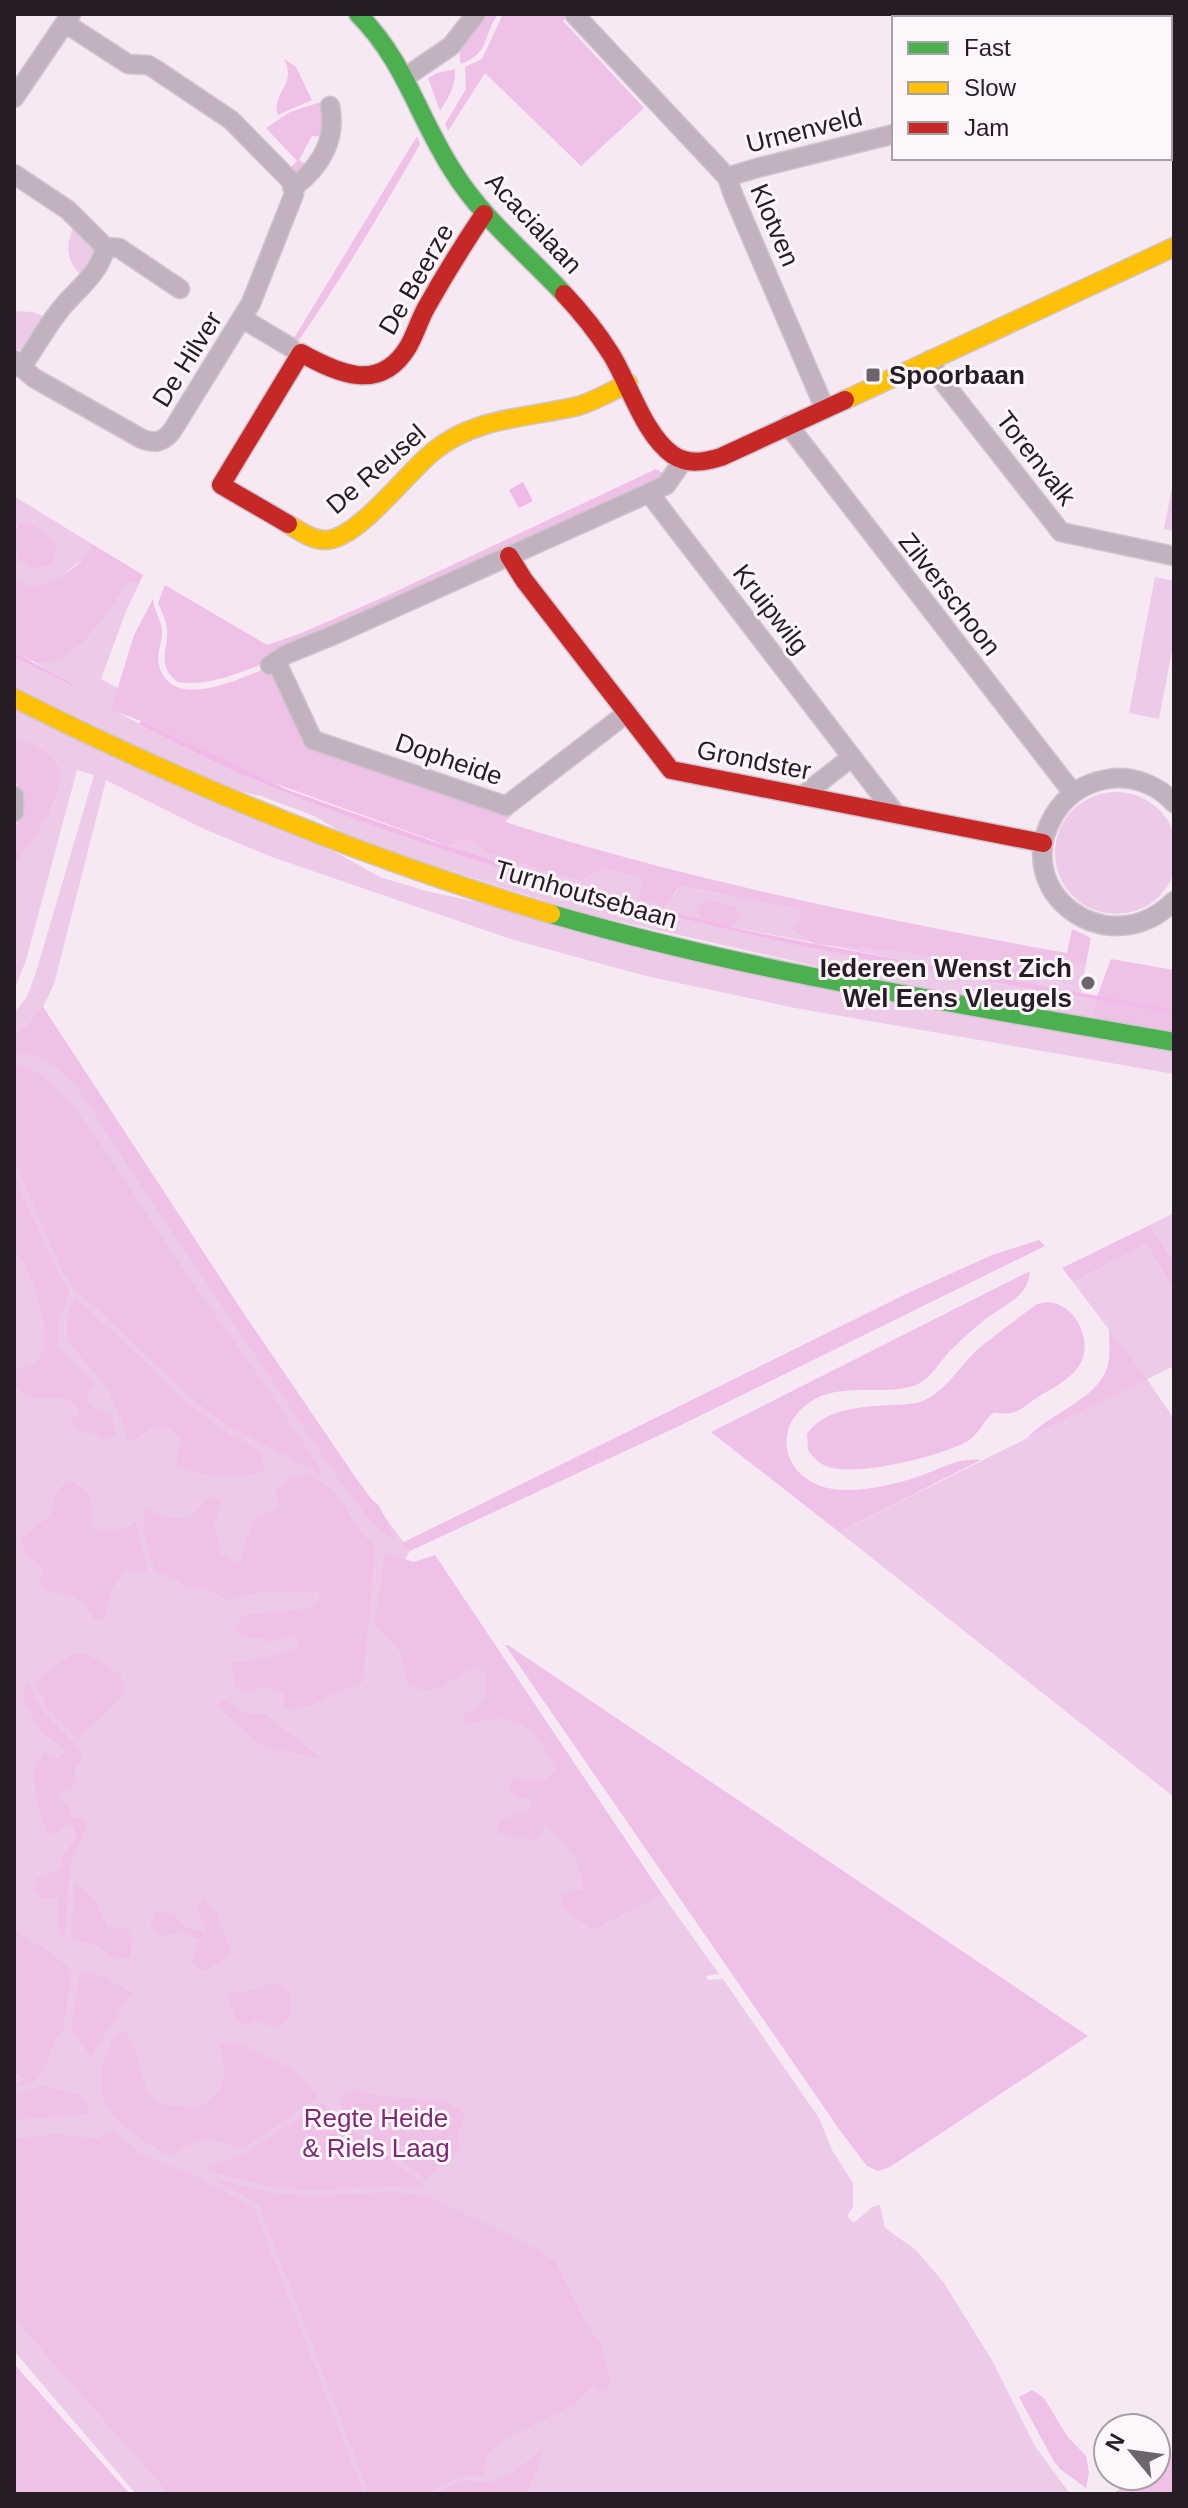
<svg xmlns="http://www.w3.org/2000/svg" width="1188" height="2508" viewBox="0 0 1188 2508" font-family="Helvetica,sans-serif">
<style>
.green{fill:#edcae7}
.forest{fill:#efc1e7}
.water{fill:#f1b9e7}
.lines{fill:none;stroke-linecap:round;stroke-linejoin:round}
.street-casing{stroke:#d0c5ce;stroke-width:21}
.fast-casing{stroke:#d0c5ce;stroke-width:21}
.slow-casing{stroke:#d0c5ce;stroke-width:21}
.jam-casing{stroke:#d0c5ce;stroke-width:21}
.street{stroke:#c2b2bf;stroke-width:18}
.fast{stroke:#4caf50;stroke-width:18}
.slow{stroke:#ffc107;stroke-width:18}
.jam{stroke:#c62828;stroke-width:18}
.poi-dot{fill:#6f646d;stroke:#fdf7fc;stroke-width:3}
.labels{text-anchor:middle;stroke-width:6;stroke-linejoin:round;paint-order:stroke}
.street-label{font-size:26px;fill:#271c25;stroke:#fdf7fc}
.poi-label{font-size:26px;font-weight:bold;fill:#271c25;stroke:#fdf7fc;text-anchor:start}
.park-label{font-size:26px;fill:#7e2a75;stroke:#fdf7fc}
</style>
<rect width="100%" height="100%" fill="#f6e9f4"/>
<!-- green -->
<path class="green" d="M75,224L99,249L83,277C65,261 65,244 75,224Z
M14,311L33,312L49,318L27,349L14,350Z
M1174,477V531L1164,529Z
M14,496L92,544L88,555L69,570L50,583L31,587L14,578V538L20,559L18,523L14,532Z
M1155,577L1174,581V640L1159,719L1129,713Z
M129,582L139,584L126,611L101,679L118,688L112,710L257,781L322,806L431,845L585,893L675,916L816,947L1096,1000L1092,1019L878,980L582,913L355,840L314,816L261,796L225,788L14,687V657L74,687L34,662C77,663 106,612 129,582Z
M14,708L337,853L380,877L426,891L1174,1051V1074L795,1008L646,976L514,940L272,857L204,829L106,780L54,984L43,1007L241,1309L354,1475L410,1551L398,1570L429,1574L653,1898L662,1894L719,1974L706,1976L708,1980L723,1979L819,2118L832,2150L853,2183V2207L847,2216L854,2223L872,2207L880,2205L885,2228L916,2250L944,2283L993,2362L1035,2446L1070,2494H136L14,2351V1037L24,1032L38,1013L26,1026L14,1034V1013L27,997L37,969L94,775L77,770L26,960L14,991V867L55,802L57,763L51,756L14,736Z
M1055 853a61 61 0 1 1 122 0a61 61 0 1 1-122 0Z
M465,839L489,854L578,881L605,869L643,877L640,900L675,894L680,886C719,895 759,899 799,909L815,944L916,954L1029,973L1042,961L1086,963L1081,994L732,927L742,917L736,906L712,900L697,907L702,920L611,897L448,846Z
M1174,1213V1263L1150,1225Z
M1146,1244L1174,1290V1366L1147,1379L1174,1419V1797L839,1532L1146,1379L1073,1282Z"/>
<!-- forest -->
<path class="forest" d="M485,14H498C482,37 491,52 461,64C455,45 474,29 485,14Z
M503,14H570L563,21L644,108L581,166L485,73L448,131L445,124L466,89L465,67L482,59Z
M284,59L296,67L312,100L278,115C270,93 298,86 284,59Z
M455,69C456,87 449,96 440,111L428,78L437,73Z
M324,101L327,137L312,136L299,160L309,167C301,171 297,175 288,170L297,161L266,128L290,112Z
M417,136L420,144C381,213 340,281 295,346L291,343Z
M656,469L667,475L663,479L269,662C238,672 211,687 178,682C155,664 169,650 167,628C166,619 161,611 158,603L165,585L267,645L299,634L384,597Z
M28,522L47,535L57,549L51,565L33,568L19,560L14,538L18,523Z
M92,544L143,575L139,584L129,582C109,609 76,667 37,662C29,661 21,655 14,652V578L31,587C54,582 84,567 92,544Z
M153,599C154,610 160,618 162,629C163,641 156,653 159,666C173,713 242,677 270,667L308,744L513,814L505,822C689,880 878,919 1067,953L1072,929L1091,938L1086,963L1042,961L1029,973L1019,977L916,954L815,944L791,929L801,916L799,909L680,886L665,906L639,900L642,877L605,869L578,881L489,854L465,839L448,846L260,778L141,721L111,710L134,635Z
M14,736C26,743 49,750 56,762C74,790 29,842 14,867V836L19,811L17,786L14,777Z
M712,900L736,906L742,917L732,927L702,920L696,907Z
M1111,959L1174,970V1033L1092,1019L1097,997Z
M43,1007L240,1309L367,1495L379,1506L397,1542L372,1523L337,1477L132,1172L76,1085L58,1068L45,1061L33,1055H14V1034L26,1026Z
M14,1065L34,1070L67,1097L100,1143L194,1285L272,1395L324,1476L224,1423L181,1390L106,1316L75,1290L63,1273L14,1160Z
M14,1176L60,1277L70,1292L58,1321V1346L94,1384L89,1390L88,1402L94,1408L111,1415L117,1434L105,1441L94,1433H83L70,1425L73,1418L81,1413C65,1387 46,1405 24,1394C23,1394 15,1385 14,1384V1369L32,1366C35,1362 42,1356 43,1351C50,1327 32,1266 14,1250Z
M1150,1225L1174,1263V1290L1146,1244L1073,1282L1062,1268Z
M1039,1240L1045,1246L677,1427L410,1551L402,1543L908,1293L992,1255Z
M1030,1271C1029,1279 1027,1287 1021,1293C1012,1303 998,1310 987,1318C974,1328 962,1339 951,1350C940,1361 931,1379 916,1385C885,1397 840,1381 810,1402C768,1431 786,1482 833,1489C860,1493 898,1484 923,1475C942,1468 960,1457 981,1460L839,1532L711,1432Z
M75,1298L144,1360L178,1395L221,1430L259,1451L265,1471C237,1480 202,1479 176,1464L181,1438L168,1428L149,1429L139,1438L128,1440C121,1420 115,1401 104,1383C94,1367 70,1351 67,1334C65,1321 70,1309 75,1298Z
M1047,1302C1062,1303 1073,1312 1080,1326C1096,1366 1067,1380 1038,1397C1030,1402 1021,1411 1011,1413C1005,1415 1000,1412 993,1413C983,1421 979,1434 968,1441C941,1456 856,1478 826,1466C818,1463 813,1457 808,1450L807,1434C830,1401 881,1408 917,1403C944,1395 957,1369 977,1350C996,1334 1017,1319 1037,1304Z
M1109,1330L1147,1379L1027,1438C1049,1414 1097,1399 1107,1368C1111,1357 1109,1342 1109,1330Z
M306,1474C318,1481 331,1486 339,1497C353,1516 354,1531 374,1544V1562L363,1682L332,1694L314,1704L295,1710L284,1706L283,1694C270,1686 263,1685 250,1693L235,1686L231,1662C255,1663 273,1655 297,1650L300,1640L292,1636L271,1642L260,1638L242,1637L235,1628L243,1615L312,1608L321,1597L317,1592C283,1594 260,1587 228,1600L207,1589L189,1588L172,1577L155,1572L145,1536L143,1509L172,1518L189,1519L210,1497L221,1503L214,1526L221,1554L239,1564L253,1519L280,1508L275,1491L290,1478Z
M69,1479L91,1495L92,1529H125L136,1522L147,1572L124,1571L112,1589L104,1620H95C81,1597 75,1594 48,1592L39,1582L44,1569L27,1554L21,1540L50,1515L56,1492Z
M385,1553L414,1562L435,1555L662,1894L593,1930L560,1906L562,1893L584,1890C578,1855 572,1849 546,1825L537,1840H528L496,1832C500,1813 519,1817 532,1808L530,1798L519,1799L508,1792L514,1779H547L556,1770C534,1725 519,1710 467,1724L462,1715C483,1704 491,1699 485,1674L476,1667C449,1676 442,1698 409,1686L400,1652L374,1625Z
M505,1645H508L1088,2036L890,2167L878,2171L867,2166L841,2132Z
M87,1654L120,1674L126,1692L78,1739L48,1709L35,1681L71,1655Z
M27,1682L44,1712L76,1746L83,1760L74,1769L76,1780L73,1788L62,1791L59,1798L68,1807L71,1818H81L87,1823L71,1863L64,1939L58,1927V1899L50,1897L41,1898L34,1890L37,1878L59,1870L63,1856L77,1836L73,1827L65,1824L56,1834L47,1832C41,1815 30,1783 36,1765C36,1763 43,1755 44,1753L58,1758L66,1750L41,1733L22,1697Z
M223,1700L250,1715L265,1714L322,1759L262,1746L218,1707Z
M75,1884C97,1896 97,1907 108,1927L116,1929L126,1927L132,1938L130,1957L113,1959C100,1945 90,1941 71,1941Z
M203,1900L216,1912L232,1954L204,1971L191,1963L200,1939L179,1932L161,1936L150,1925L157,1910L173,1913L186,1927L207,1933L197,1907Z
M14,1931C34,1943 58,1953 72,1973L63,2030L54,2041L44,2070L35,2082L17,2086L24,2079L18,2074L14,2075Z
M85,1972L100,1975L132,1992L91,2057L71,2030L80,1974Z
M270,1982L285,1986L291,1999V2016L278,2029L255,2020L247,2025C233,2020 230,2006 227,1993L260,1990Z
M120,2029C147,2044 135,2100 165,2105C172,2107 181,2106 189,2107C202,2109 213,2100 219,2090C228,2073 223,2059 219,2042L242,2045L293,2069L318,2097L242,2149C206,2138 202,2134 170,2156C111,2124 77,2095 120,2029Z
M44,2086L81,2095L91,2114L14,2120V2095Z
M353,2090L382,2096L444,2101L466,2114L457,2136L460,2151L439,2165L426,2180L356,2123L339,2103L342,2095Z
M323,2103L429,2190C392,2182 350,2190 312,2190C274,2190 239,2179 203,2169L246,2153Z
M107,2131L115,2132L140,2153L176,2169L192,2174L254,2208L364,2494H169L14,2318V2139L56,2134L97,2139Z
M217,2179L273,2193L310,2196L394,2192L429,2196L542,2252L556,2263L587,2325L602,2346L610,2378L607,2393L593,2385L575,2404L504,2439L488,2454L482,2476H461L427,2494H369L258,2203L215,2180Z
M14,2364L130,2494H14Z
M1032,2390L1044,2398L1067,2436L1086,2456L1089,2473L1086,2488L1060,2469L1053,2460L1019,2397Z
M542,2449L539,2465L525,2494H435L462,2480L491,2483L514,2472Z
M1174,2452V2494H1112L1139,2476H1156V2464Z"/>
<!-- water -->
<path class="water" d="M523,482L533,501L519,508L509,490Z
M14,652L74,685V687L14,657Z
M141,721L288,790L432,841L608,896L744,930L815,944L1174,1010V1013C987,981 798,951 616,901C495,869 375,829 260,782C219,765 179,744 139,724Z"/>
<g class="lines">
<!-- street casing -->
<g class="street-casing">
<path id="street" d="M1002,14V18
M575,15L727,177L734,197L825,409
M407,76L451,46L476,14
M14,98L71,14
M14,174L68,210L105,247L119,248L180,289
M727,177L757,168L894,134
M294,187C320,167 337,140 330,106
M243,319L290,347
M14,360L34,378L142,439C155,444 163,442 172,431L251,303L294,194L291,181L231,120L155,69L148,65L128,64L65,23
M930,360L937,374L1061,532L1174,556
M21,368C36,347 48,323 65,304C80,287 101,271 105,247
M788,425L1073,793
M649,493L895,813
M276,661L313,740L506,806L627,713
M270,665L287,654L336,634L649,493L666,485L683,461
M14,796V812
M802,796L852,757
M1174,803C1158,785 1132,775 1108,779C1084,783 1066,795 1054,815C1008,892 1108,966 1174,901"/>
</g>
<!-- fast casing -->
<g class="fast-casing">
<path id="fast" d="M358,14C405,61 418,117 453,171C482,218 527,254 564,294
M551,914C754,973 966,1005 1174,1042"/>
</g>
<!-- slow casing -->
<g class="slow-casing">
<path id="slow" d="M845,400L1174,247
M288,524C300,531 312,541 327,540C359,538 409,470 434,451C475,417 528,418 578,406C595,401 612,391 628,383
M14,698C187,785 365,859 551,914"/>
</g>
<!-- jam casing -->
<g class="jam-casing">
<path id="jam" d="M564,294C582,313 597,332 611,354C629,383 644,435 673,455C688,465 705,462 721,457L845,400
M288,524L221,485L301,353C339,374 380,393 408,347C415,335 419,321 426,308C444,276 463,245 484,214
M509,556L524,580L671,770L1043,843"/>
</g>
<!-- street -->
<use href="#street" class="street"/>
<!-- fast -->
<use href="#fast" class="fast"/>
<!-- slow -->
<use href="#slow" class="slow"/>
<!-- jam -->
<use href="#jam" class="jam"/>
</g>
<!-- markers -->
<g class="poi-dot">
<rect x="865" y="367" width="16" height="16" rx="4"/>
<circle cx="1088" cy="983" r="8"/>
</g>
<g class="labels">
<!-- street labels -->
<g class="street-label">
<text transform="translate(804 130) rotate(-14)" y="9">Urnenveld</text>
<text transform="translate(534 223) rotate(47)" y="9">Acacialaan</text>
<text transform="translate(775 225) rotate(67)" y="9">Klotven</text>
<text transform="translate(416 279) rotate(-60)" y="9">De Beerze</text>
<text transform="translate(187 359) rotate(-58)" y="9">De Hilver</text>
<text transform="translate(1036 458) rotate(52)" y="9">Torenvalk</text>
<text transform="translate(376 469) rotate(-41)" y="9">De Reusel</text>
<text transform="translate(950 594) rotate(52)" y="9">Zilverschoon</text>
<text transform="translate(771 609) rotate(52)" y="9">Kruipwilg</text>
<text transform="translate(449 759) rotate(19)" y="9">Dopheide</text>
<text transform="translate(754 760) rotate(11)" y="9">Grondster</text>
<text transform="translate(586 894) rotate(16)" y="9">Turnhoutsebaan</text>
</g>
<!-- poi labels -->
<g class="poi-label">
<text x="889" y="384">Spoorbaan</text>
<text x="1072" y="977" text-anchor="end">Iedereen Wenst Zich<tspan x="1072" dy="30">Wel Eens Vleugels</tspan></text>
</g>
<!-- park labels -->
<g class="park-label">
<text x="376" y="2127">Regte Heide<tspan x="376" dy="30">&amp; Riels Laag</tspan></text>
</g>
</g>
<!-- border -->
<rect width="1188" height="2508" fill="none" stroke="#271c25" stroke-width="32"/>
<!-- legend -->
<rect x="892" y="16" width="280" height="144" fill="#fdf7fc" stroke="#a79fa6" stroke-width="2"/>
<rect x="908" y="42" width="40" height="12" fill="#4caf50" stroke="#a79fa6" stroke-width="2"/>
<text x="964" y="56" font-size="24" fill="#271c25">Fast</text>
<rect x="908" y="82" width="40" height="12" fill="#ffc107" stroke="#a79fa6" stroke-width="2"/>
<text x="964" y="96" font-size="24" fill="#271c25">Slow</text>
<rect x="908" y="122" width="40" height="12" fill="#c62828" stroke="#a79fa6" stroke-width="2"/>
<text x="964" y="136" font-size="24" fill="#271c25">Jam</text>
<!-- north arrow -->
<g transform="translate(1132 2452) rotate(299)"><circle r="38" fill="#fdf7fc" stroke="#a79fa6" stroke-width="2"/>
<path d="M0-6L14 30L0 20L-14 30Z" fill="#6f646d"/>
<text y="-12" font-size="22" font-weight="bold" text-anchor="middle" fill="#271c25">N</text>
</g>
</svg>
